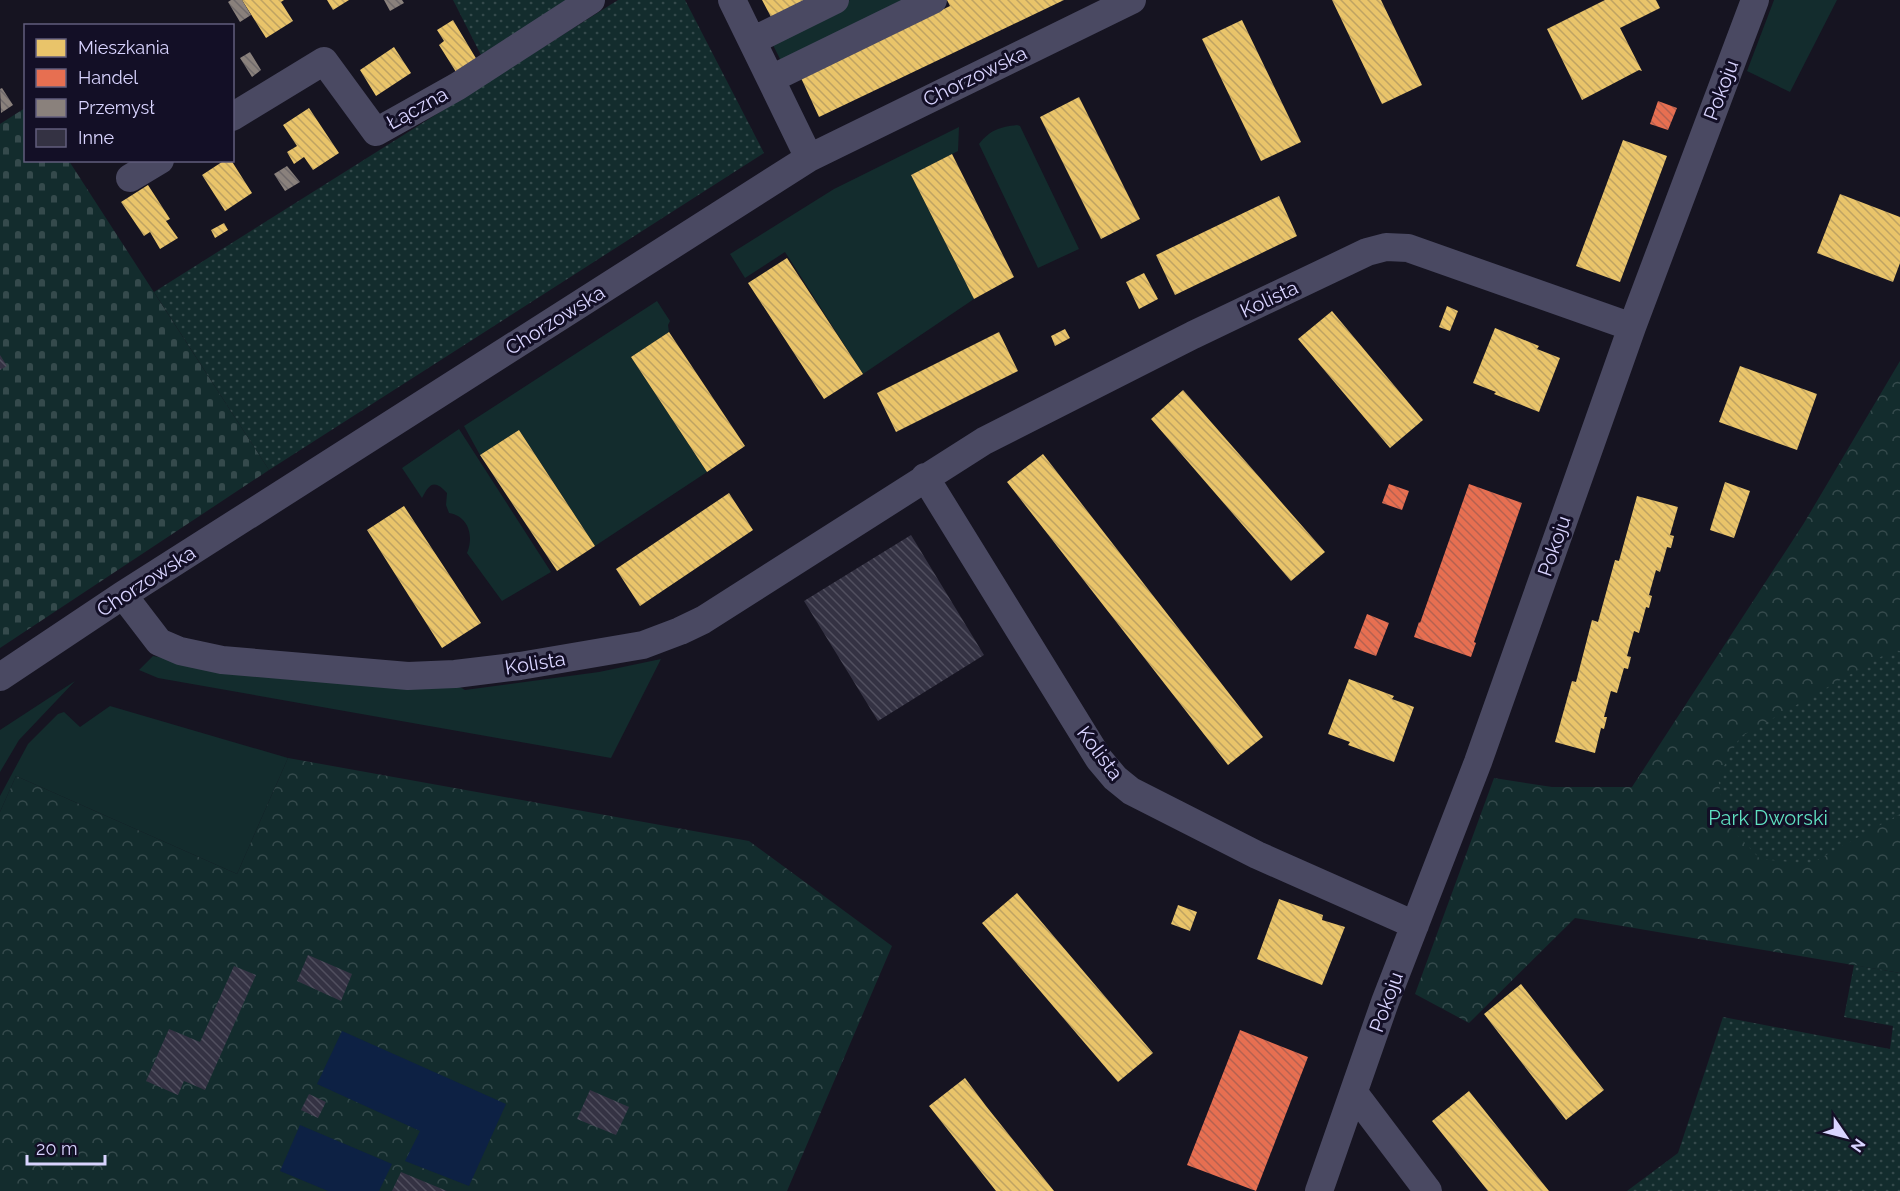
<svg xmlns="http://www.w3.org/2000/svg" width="1900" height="1191" viewBox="0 0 1900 1191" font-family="Raleway,sans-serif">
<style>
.grass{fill:#132c2d}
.cemetery{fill:url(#cemetery-stones)}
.park{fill:url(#park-crowns)}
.garden{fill:url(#garden-dots)}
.water{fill:#0d2144}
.homes{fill:url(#homes-back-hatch)}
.shops{fill:url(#shops-back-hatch)}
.industry{fill:url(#industry-back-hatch)}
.building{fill:url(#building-back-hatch)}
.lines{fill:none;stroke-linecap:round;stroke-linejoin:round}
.minor{stroke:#4a4962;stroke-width:28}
.labels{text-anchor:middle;stroke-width:6;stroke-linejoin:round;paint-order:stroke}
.street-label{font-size:20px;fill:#d9d4ff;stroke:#130f26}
.park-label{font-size:20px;fill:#5fe0c0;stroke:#130f26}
</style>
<defs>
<pattern id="cemetery-stones" width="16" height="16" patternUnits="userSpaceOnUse" patternTransform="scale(1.5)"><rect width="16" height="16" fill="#132c2d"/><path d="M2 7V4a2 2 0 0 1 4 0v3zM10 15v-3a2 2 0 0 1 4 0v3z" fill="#354a4c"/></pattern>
<pattern id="park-crowns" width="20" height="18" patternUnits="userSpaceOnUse" patternTransform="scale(1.5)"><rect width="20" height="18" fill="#132c2d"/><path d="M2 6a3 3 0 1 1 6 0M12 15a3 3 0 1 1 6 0" fill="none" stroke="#354a4c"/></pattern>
<pattern id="garden-dots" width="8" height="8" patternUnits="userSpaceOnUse" patternTransform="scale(1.5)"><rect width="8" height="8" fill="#132c2d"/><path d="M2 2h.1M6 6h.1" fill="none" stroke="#354a4c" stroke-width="1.8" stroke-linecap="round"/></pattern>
<pattern id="homes-back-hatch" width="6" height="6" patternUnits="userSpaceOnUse" patternTransform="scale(1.5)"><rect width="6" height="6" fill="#e9c46a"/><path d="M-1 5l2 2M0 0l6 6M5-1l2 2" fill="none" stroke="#bfa362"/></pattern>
<pattern id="shops-back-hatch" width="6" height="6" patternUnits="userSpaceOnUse" patternTransform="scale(1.5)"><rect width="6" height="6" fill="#e76f51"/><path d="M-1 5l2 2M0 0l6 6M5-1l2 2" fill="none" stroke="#b56150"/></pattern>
<pattern id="industry-back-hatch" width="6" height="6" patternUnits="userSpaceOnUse" patternTransform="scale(1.5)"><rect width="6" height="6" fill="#8a817c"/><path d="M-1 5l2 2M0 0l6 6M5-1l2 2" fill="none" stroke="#706a6b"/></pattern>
<pattern id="building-back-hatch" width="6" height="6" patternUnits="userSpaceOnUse" patternTransform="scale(1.5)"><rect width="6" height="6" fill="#343243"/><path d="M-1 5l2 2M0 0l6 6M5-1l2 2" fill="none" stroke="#514f5f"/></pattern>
</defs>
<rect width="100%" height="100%" fill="#161421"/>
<!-- grass -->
<path class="grass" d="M850,0H906L781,61L770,39Z
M1774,0H1837L1790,92L1747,71Z
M1017,125L1020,126L1079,249L1038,268L979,144C990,130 1000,127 1017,125Z
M959,127L958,151L911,175L974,299L863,374L785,252L745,278L730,254L834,189Z
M657,301L670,321L668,325L669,332L631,357L707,472L595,546L519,430L480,455L464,426Z
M459,429L551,572L502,601L467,553C474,537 469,516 449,513L446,505L447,493C435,480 430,482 422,498L402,468Z
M153,656L203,665L455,684L465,690L599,672L661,659L611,758L158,678L139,670Z
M75,681L19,740L0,772V730Z
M110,706L288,758L237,874L16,776L0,812V796L28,744L58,714L64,712L80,727Z"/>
<!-- cemetery -->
<path class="cemetery" d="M25,108L26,160L69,161L269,470L0,648V124Z"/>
<!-- park -->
<path class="park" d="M1900,361V973L1575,918L1469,1023L1415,994L1494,778L1552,787H1632L1804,523Z
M288,758L749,841L892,946L787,1191H0V812L16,776L237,874Z"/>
<!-- garden -->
<path class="garden" d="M453,0H576L483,59Z
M618,0H685L764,153L269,470L154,292Z
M1893,650L1900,651V814L1810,864L1760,859L1725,822L1718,777L1740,737Z
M1854,965L1900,973V1191H1627L1678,1153L1723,1017L1890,1049L1893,1026L1844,1017Z"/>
<!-- water -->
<path class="water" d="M342,1031L506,1104L469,1186L405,1161L420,1131L317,1084Z
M300,1125L392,1164L379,1191H328L280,1171Z"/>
<!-- homes -->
<path class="homes" d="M242,0H284L281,2L293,21L266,38Z
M327,0H349L333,10Z
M762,0H805L771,17Z
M947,0H1064L819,117L801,78L950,6Z
M1332,0H1381L1422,85L1382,104Z
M1605,0H1656L1660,8L1620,28L1642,71L1639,70L1582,100L1547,29Z
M453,20L477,60L456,72L439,45L444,41L437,30Z
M1242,20L1301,142L1261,161L1202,39Z
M394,47L411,73L376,96L360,70Z
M1079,97L1140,219L1101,239L1040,117Z
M309,108L339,153L313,170L304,157L294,164L287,152L297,146L283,125Z
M1623,140L1667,156L1620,282L1576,266Z
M952,154L1014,277L974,299L911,175Z
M225,160H231L252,193L225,211L202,175Z
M148,185L170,219L166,221L178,238L160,249L150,232L144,236L121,202Z
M1840,194L1900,217V263L1893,282L1817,253Z
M1279,196L1297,236L1175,295L1156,255Z
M224,223L228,230L215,238L211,230Z
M787,258L863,374L824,399L748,283Z
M1144,273L1158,299L1139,309L1126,282Z
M1447,306L1458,311L1450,331L1439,327Z
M1332,311L1423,420L1390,448L1298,339Z
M1495,328L1539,346L1537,349L1560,358L1539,412L1494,394L1496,392L1473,383Z
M1065,329L1070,338L1055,346L1051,336Z
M669,332L745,446L707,472L631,357Z
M999,332L1018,371L896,432L877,393Z
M1740,366L1817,394L1797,450L1719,422Z
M1183,390L1325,552L1291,581L1151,419Z
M519,430L595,546L557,571L480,455Z
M1043,454L1263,737L1228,765L1007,482Z
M1725,482L1750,491L1734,538L1710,530Z
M729,493L753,530L640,606L616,569Z
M1637,496L1678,507L1670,535L1674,536L1671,548L1667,547L1660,572L1656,570L1649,595L1652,596L1649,608L1646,607L1639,633L1634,631L1627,656L1631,657L1628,669L1624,668L1617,693L1611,691L1604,717H1607L1604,729L1601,728L1595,753L1555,742L1572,681L1576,682L1592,620L1598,622L1615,560L1619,561Z
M404,506L481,623L442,648L367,530Z
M1349,679L1394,696L1392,699L1414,707L1394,762L1348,745L1350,742L1328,734Z
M1017,893L1153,1053L1118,1082L982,923Z
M1279,899L1323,915L1322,920L1345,927L1322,985L1257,959Z
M1178,905L1197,912L1190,931L1171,924Z
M1521,984L1604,1090L1566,1120L1484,1014Z
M965,1078L986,1106L1054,1191H996L929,1106Z
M1469,1091L1512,1145L1549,1191H1488L1432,1121Z"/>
<!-- shops -->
<path class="shops" d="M1658,101L1677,108L1668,130L1650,124Z
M1389,484L1409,491L1402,510L1382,503Z
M1469,484L1522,503L1474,642L1476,643L1471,657L1414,637L1419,622L1420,623Z
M1367,614L1389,623L1376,656L1354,648Z
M1240,1030L1308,1057L1256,1191L1187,1165Z"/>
<!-- industry -->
<path class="industry" d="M231,0H242L251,15L240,22L228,2Z
M384,0H402L404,3L390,11Z
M250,52L261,70L252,77L240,58Z
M2,88L13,105L1,113L0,89Z
M287,166L300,182L285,191L274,174Z"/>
<!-- building -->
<path class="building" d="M0,355L7,366L0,370Z
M911,535L984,655L878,721L804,601Z
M308,955L352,974L341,1001L297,981Z
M234,966L256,975L205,1090L184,1081L178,1095L146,1081L169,1029L200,1042Z
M590,1090L629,1107L616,1135L577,1119Z
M309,1094L326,1102L318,1118L301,1110Z
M401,1172L447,1191H392Z"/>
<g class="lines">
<!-- minor -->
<path class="minor" d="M732,0L809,158
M752,41L835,0
M771,79L933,0
M232,117L324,61L376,132L458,86L591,0
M130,178L160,160
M925,477L1099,759L1115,778L1131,791L1257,855L1415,925
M123,595L159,642L180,651L222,660L408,676L455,674L520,666L643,645L680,631L703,620L984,441L1193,335L1367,252L1386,247L1408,248L1632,327
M0,677L123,595L809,158L1132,0
M1354,1093L1428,1191
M1319,1191L1385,1002L1478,762L1632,327L1755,0"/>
</g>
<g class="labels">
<!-- street labels -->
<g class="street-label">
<text transform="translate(975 76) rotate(-26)" y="7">Chorzowska</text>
<text transform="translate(1721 90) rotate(-69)" y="7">Pokoju</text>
<text transform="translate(417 108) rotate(-29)" y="7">Łączna</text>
<text transform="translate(1269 299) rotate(-25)" y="7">Kolista</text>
<text transform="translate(555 320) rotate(-32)" y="7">Chorzowska</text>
<text transform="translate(1554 546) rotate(-71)" y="7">Pokoju</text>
<text transform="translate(146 581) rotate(-33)" y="7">Chorzowska</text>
<text transform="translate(535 663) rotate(-9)" y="7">Kolista</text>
<text transform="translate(1100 753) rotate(53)" y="7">Kolista</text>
<text transform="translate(1386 1002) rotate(-70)" y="7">Pokoju</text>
</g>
<!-- park labels -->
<g class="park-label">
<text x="1768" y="825">Park Dworski</text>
</g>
</g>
<!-- legend -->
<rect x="24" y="24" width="210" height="138" fill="#130f26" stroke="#625e7d" stroke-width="1.5"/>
<rect x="36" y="39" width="30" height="18" fill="#e9c46a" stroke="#625e7d" stroke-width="1.5"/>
<text x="78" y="54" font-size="18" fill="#d9d4ff">Mieszkania</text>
<rect x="36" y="69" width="30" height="18" fill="#e76f51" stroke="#625e7d" stroke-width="1.5"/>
<text x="78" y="84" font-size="18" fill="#d9d4ff">Handel</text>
<rect x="36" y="99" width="30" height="18" fill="#8a817c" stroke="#625e7d" stroke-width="1.5"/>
<text x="78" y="114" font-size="18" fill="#d9d4ff">Przemysł</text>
<rect x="36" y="129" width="30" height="18" fill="#343243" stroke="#625e7d" stroke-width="1.5"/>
<text x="78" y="144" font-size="18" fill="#d9d4ff">Inne</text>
<!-- north arrow -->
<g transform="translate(1846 1137) rotate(125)" stroke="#130f26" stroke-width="4.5" paint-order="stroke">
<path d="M0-4.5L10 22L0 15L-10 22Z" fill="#d9d4ff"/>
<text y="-9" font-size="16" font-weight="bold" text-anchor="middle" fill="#d9d4ff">N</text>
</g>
<!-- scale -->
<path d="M27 1155v9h78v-9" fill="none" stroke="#d9d4ff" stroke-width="3"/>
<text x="36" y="1155" font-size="18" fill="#d9d4ff" stroke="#130f26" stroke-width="4.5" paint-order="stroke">20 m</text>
</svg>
